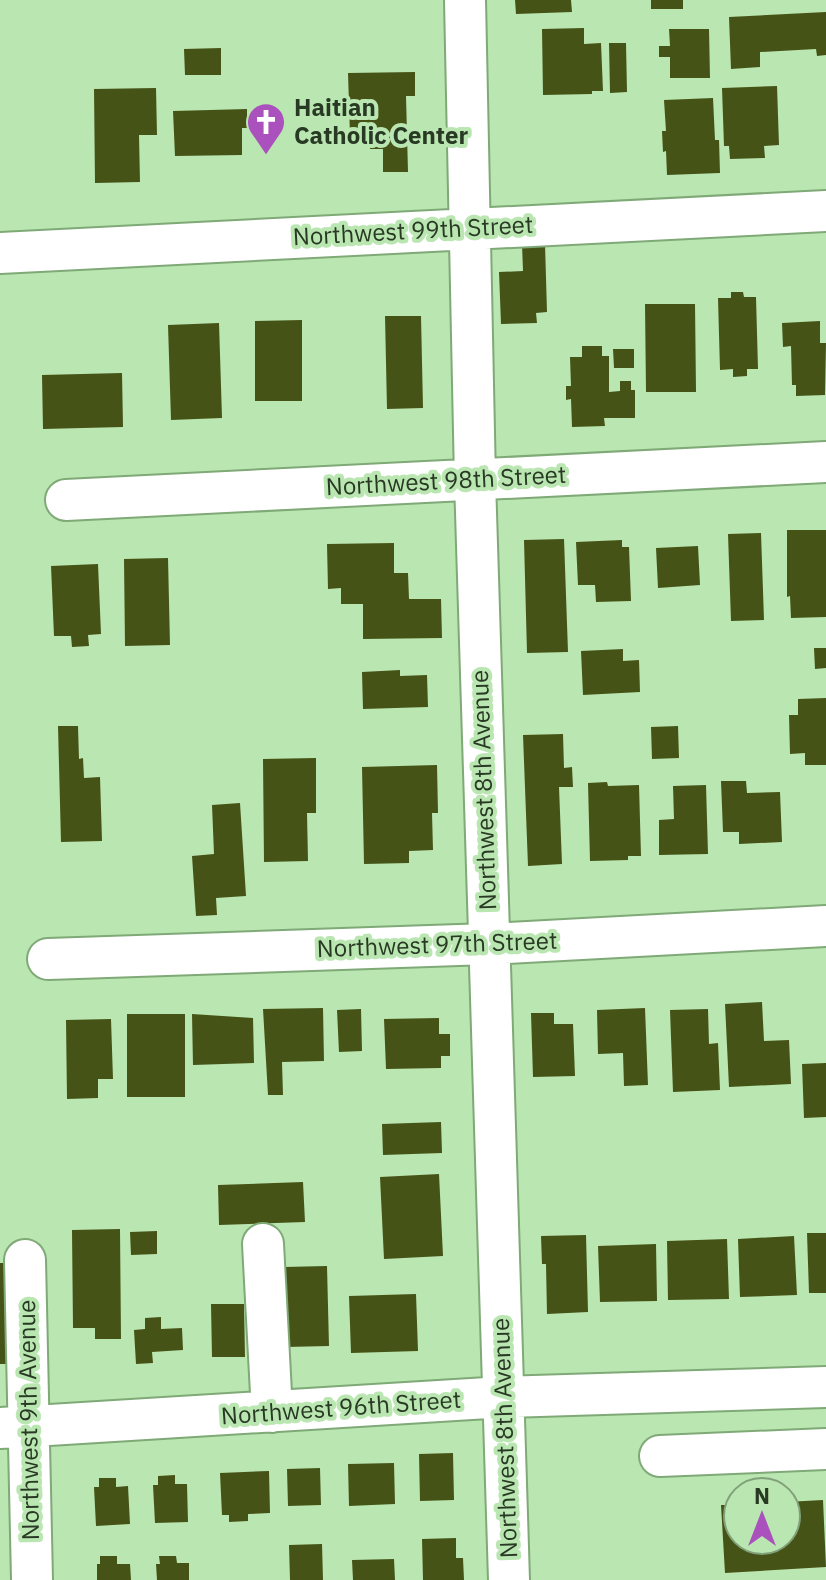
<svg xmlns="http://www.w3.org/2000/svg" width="826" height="1580" viewBox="0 0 826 1580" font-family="'IBM Plex Sans',sans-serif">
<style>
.building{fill:#465317}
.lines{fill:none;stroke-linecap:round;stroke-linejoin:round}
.minor-casing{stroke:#7fa977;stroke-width:44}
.minor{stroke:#fff;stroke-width:40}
.labels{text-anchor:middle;stroke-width:8;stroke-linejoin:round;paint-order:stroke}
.poi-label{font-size:24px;font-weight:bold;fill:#283924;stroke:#bae6b1;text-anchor:start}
.street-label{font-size:24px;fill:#283924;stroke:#bae6b1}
</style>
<rect width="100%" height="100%" fill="#bae6b1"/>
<!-- building -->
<path class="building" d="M515,0H571L572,12L516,14Z
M651,0H683V9H651Z
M826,12V55L817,56L816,49L760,52V67L731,69L729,17Z
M584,28V44L601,43L603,91H592V94L543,95L542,29Z
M669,29H709L710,78H670V57H659V46H670Z
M609,43H626L627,92L610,93Z
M221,48V75H185L184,49Z
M415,72V96H406L408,172H383V149H370V135L350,136L348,73Z
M777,86L779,145L764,146L765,158L730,159L729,146H724L722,88Z
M156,88L157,135H139L140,182L95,183L94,89Z
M713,98L715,140H719L720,173L667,175L666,151L663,152L662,131H666L664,100Z
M247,109V128H242V155L175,156L173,111Z
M522,244H545L547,312L536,313L537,323L501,324L499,272L523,271Z
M731,292H743L744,297H756L758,369H747V376L733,377V369L720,370L718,298H731Z
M645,304H695L696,392H646Z
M385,316H421L423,408L387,409Z
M302,320V401H255V321Z
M820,321V343H826L825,395L796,396V385H792L791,346L783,347L782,323Z
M219,323L222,418L171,420L168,325Z
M582,346H602V356H609V392L620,391V381H631V390H635V418H604L605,426L572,427L571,399L566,400V386H571L570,357H582Z
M613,349H634V368H614Z
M122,373L123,427L43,429L42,375Z
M787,530H826V617L791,618L790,596L787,597Z
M761,533L764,620L731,621L728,534Z
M564,539L568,652L527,653L524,540Z
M622,540V547H629L631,601L596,602L595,585H578L576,542Z
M394,543V573H408L409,599H441L442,638L363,639V604H341V588L328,589L327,544Z
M698,546L700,585L658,588L656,548Z
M168,558L170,645L125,646L124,559Z
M98,564L101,634L88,635L89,646L72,647L71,636H54L51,566Z
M814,648H826V668L815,669Z
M623,649V661L639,660L640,692L583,695L581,651Z
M400,670V676L427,675L428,707L363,709L362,672Z
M826,698V765H805V753L790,754L789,715H798V699Z
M58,726H78L79,759L83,758L84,778L100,777L102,841L61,842Z
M678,726L679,758L652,759L651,727Z
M563,734L564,768L572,767L573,787H559L562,864L528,866L523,735Z
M316,758V813H307L308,861L264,862L263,759Z
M437,765L438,813H432L433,850L409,851V863L364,864L362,767Z
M721,781H746L747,793L780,792L782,842L739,844V832H723Z
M607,782L608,786L639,785L641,856H628V860L590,861L588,783Z
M706,785L708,854L659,855V820L674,819L673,786Z
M240,803L246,896L216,898L217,915L196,916L192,856L214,854L212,805Z
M762,1002L764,1041L789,1040L791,1084L729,1087L725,1004Z
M323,1008L324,1061L282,1062L283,1095H268L263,1009Z
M645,1008L648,1085L624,1086L623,1053L598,1054L597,1010Z
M361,1009L362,1051L339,1052L337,1010Z
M708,1009L709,1044L718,1043L720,1090L673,1092L670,1010Z
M531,1013H554V1024H573L575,1076L533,1077Z
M127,1014H185V1097H127Z
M192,1014L253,1018L254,1063L193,1065Z
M439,1018V1034H450V1056H441V1068L386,1069L384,1019Z
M111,1019L113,1079H98V1098L67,1099L66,1020Z
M826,1063V1117L804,1118L802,1064Z
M441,1122L442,1153L383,1155L382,1124Z
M439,1174L443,1256L384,1259L380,1177Z
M303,1182L305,1222L219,1225L218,1185Z
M120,1229L121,1339H95V1328H73L72,1230Z
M157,1231V1254L131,1255L130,1232Z
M807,1233H826V1293H809Z
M586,1235L588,1312L547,1314L546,1264H542L541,1236Z
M794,1236L797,1295L740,1297L738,1239Z
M727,1239L729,1299L668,1300L667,1241Z
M656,1244L657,1301L600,1302L598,1246Z
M0,1263H7L9,1364H0Z
M327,1266L329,1346L285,1347L284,1267Z
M416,1294L418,1351L351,1353L349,1296Z
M211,1304H244L245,1357H212Z
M161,1317V1329L182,1328L183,1350L152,1352L153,1363L136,1364L134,1330L145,1329V1318Z
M453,1453L454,1500L420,1501L419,1454Z
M394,1463L395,1504L349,1506L348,1464Z
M320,1468L321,1505L288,1506L287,1469Z
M269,1471L270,1513L248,1514V1521L229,1522V1515H222L220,1473Z
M175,1475V1484H187L188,1522L155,1523L153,1485H158V1476Z
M99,1478H116V1487L128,1486L130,1524L96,1526L94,1487H99Z
M823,1500L826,1567L725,1573L721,1505H738V1540H786V1502Z
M456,1538V1558H463L464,1580H423L422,1539Z
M322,1544L323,1580H290L289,1545Z
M100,1556H117V1564H130L131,1580H97V1564H100Z
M159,1556H176L177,1563H189V1580H157L156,1564H160Z
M394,1559L395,1580H353L352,1560Z"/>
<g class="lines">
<!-- minor casing -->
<g class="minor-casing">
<path id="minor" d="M465,0L475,480L509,1580
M0,253L826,211
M66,500L826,462
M48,959L488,944L826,926
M263,1244L272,1412
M25,1260L32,1580
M0,1428L504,1397L826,1387
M660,1456L826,1449"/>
</g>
<!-- minor -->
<use href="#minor" class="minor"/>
</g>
<!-- icons -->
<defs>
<g id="church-pin" transform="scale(2)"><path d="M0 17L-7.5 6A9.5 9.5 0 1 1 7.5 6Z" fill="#ab51bd" stroke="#bae6b1"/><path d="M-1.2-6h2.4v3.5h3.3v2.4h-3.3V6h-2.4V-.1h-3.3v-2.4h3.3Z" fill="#fff"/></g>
</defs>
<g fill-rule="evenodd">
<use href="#church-pin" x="266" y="122"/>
</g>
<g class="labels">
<!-- poi labels -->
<g class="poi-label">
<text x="294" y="116">Haitian<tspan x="294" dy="28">Catholic Center</tspan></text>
</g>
<!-- street labels -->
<g class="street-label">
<text transform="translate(413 231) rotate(-3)" y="8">Northwest 99th Street</text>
<text transform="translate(446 481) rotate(-3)" y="8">Northwest 98th Street</text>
<text transform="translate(484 790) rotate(-92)" y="8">Northwest 8th Avenue</text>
<text transform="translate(437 945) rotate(-2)" y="8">Northwest 97th Street</text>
<text transform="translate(341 1408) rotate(-4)" y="8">Northwest 96th Street</text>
<text transform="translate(29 1420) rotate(-91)" y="8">Northwest 9th Avenue</text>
<text transform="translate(505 1438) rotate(-92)" y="8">Northwest 8th Avenue</text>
</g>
</g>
<!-- north arrow -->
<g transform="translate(762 1516)"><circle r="38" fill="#bae6b1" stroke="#80a179" stroke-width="2"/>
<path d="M0-6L14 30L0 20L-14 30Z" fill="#ab51bd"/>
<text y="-12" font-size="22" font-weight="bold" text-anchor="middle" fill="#283924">N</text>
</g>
</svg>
